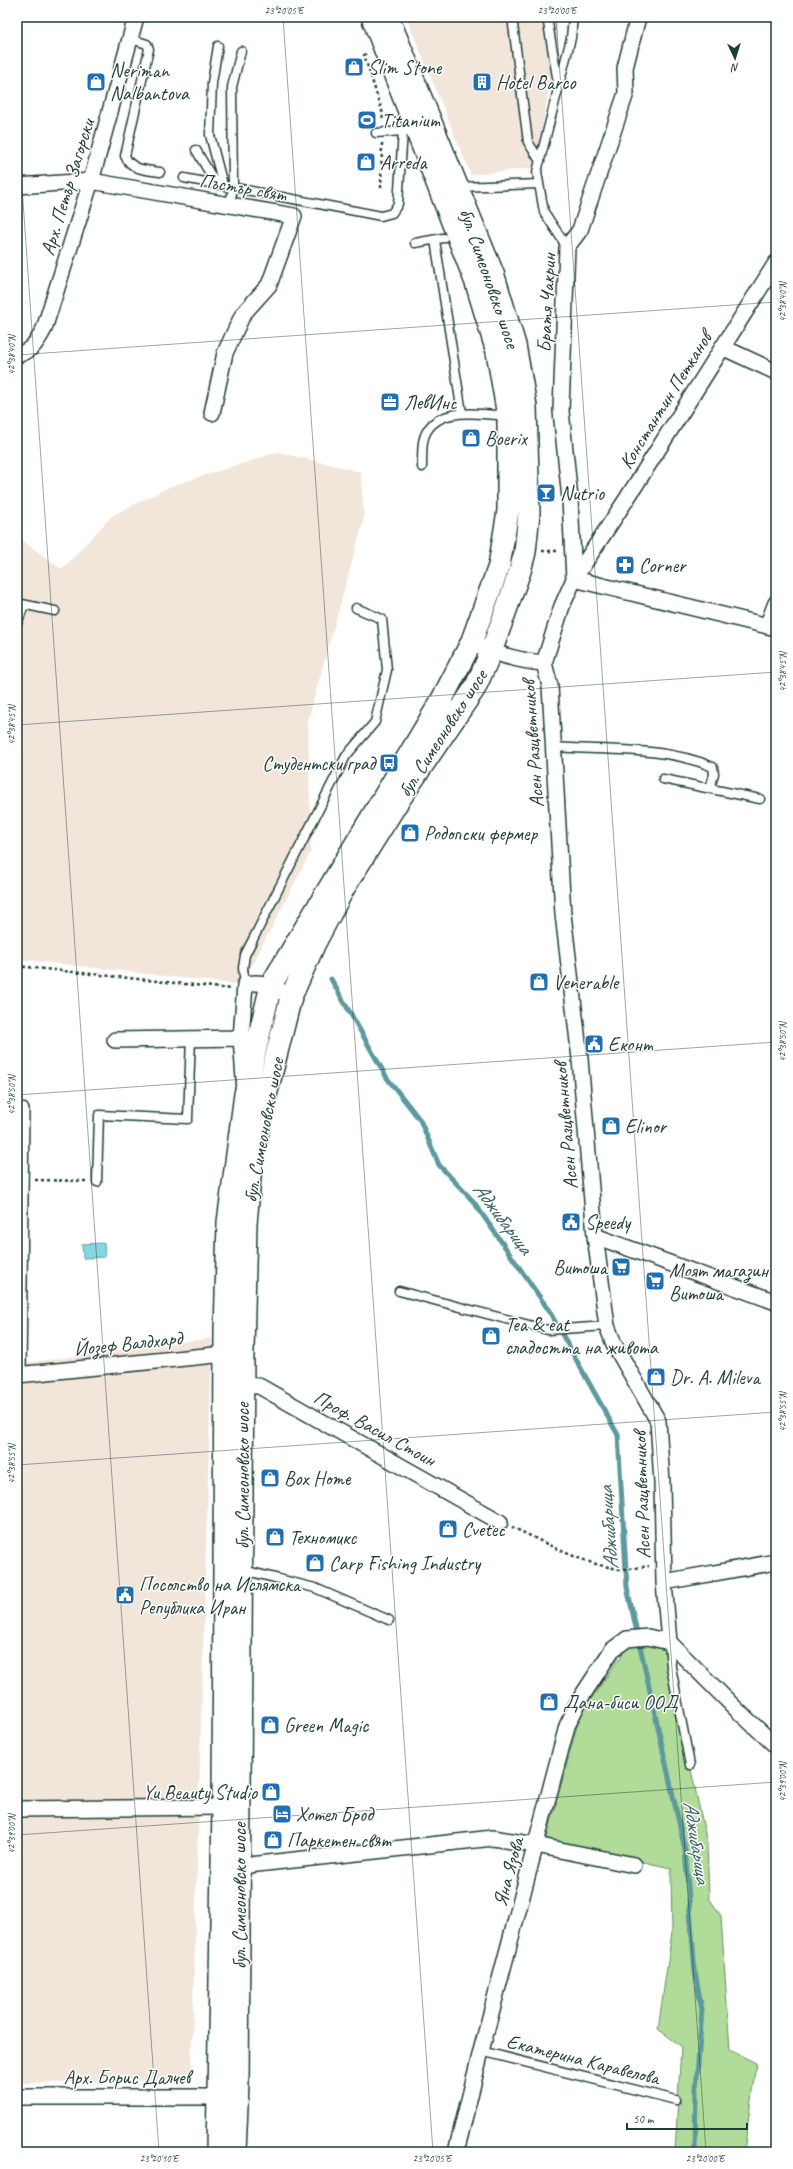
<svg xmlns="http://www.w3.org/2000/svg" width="793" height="2169" viewBox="0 0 793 2169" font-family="Caveat,sans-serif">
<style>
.built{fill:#f2e6db}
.green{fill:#b0db99;stroke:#688c66}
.water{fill:#87d7e2;stroke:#5d999c}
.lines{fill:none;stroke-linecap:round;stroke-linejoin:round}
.stream{stroke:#5d999c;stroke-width:5}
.lane-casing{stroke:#1f3d34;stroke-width:11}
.street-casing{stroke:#1f3d34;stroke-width:18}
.secondary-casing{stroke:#1f3d34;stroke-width:24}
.path{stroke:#1f3d34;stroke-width:2.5;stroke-dasharray:3 3;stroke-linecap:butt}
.lane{stroke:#fff;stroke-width:8}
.street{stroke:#fff;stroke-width:15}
.secondary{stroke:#fff;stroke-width:21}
.ticks{fill:none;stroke:#1f3d34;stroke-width:1;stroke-opacity:0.45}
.labels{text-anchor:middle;stroke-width:3;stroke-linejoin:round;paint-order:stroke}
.poi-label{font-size:20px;fill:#1f3d34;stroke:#fff;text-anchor:start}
.street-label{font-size:20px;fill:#1f3d34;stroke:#fff}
.water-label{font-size:21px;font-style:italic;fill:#396460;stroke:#fff}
.neatline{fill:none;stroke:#1f3d34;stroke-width:1.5}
.ticks-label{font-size:10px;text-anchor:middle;fill:#1f3d34}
</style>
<rect width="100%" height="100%" fill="#fff"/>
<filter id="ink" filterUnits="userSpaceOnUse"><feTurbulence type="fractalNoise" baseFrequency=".025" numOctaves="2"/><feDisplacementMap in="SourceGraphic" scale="8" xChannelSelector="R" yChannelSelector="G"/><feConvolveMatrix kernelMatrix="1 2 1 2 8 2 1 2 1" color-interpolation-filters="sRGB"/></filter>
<g filter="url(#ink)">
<!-- built -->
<path class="built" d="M406,17H557L558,40L535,168L471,175Z
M278,452L361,472L364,519L308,720L311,851L242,985L17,959V537L62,569L113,515L171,486Z
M212,1338L191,2080L17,2083V1364Z"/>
<!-- green -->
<path class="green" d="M669,1642L690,1765L707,1843L709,1898L721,1916L730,2050L756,2063L744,2152H675L681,2046L658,2029L672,1932L671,1868L546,1841L580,1715L628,1646Z"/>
<!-- water -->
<path class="water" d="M104,1243L105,1257L83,1258L82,1244Z"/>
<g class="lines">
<!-- stream -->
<path class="stream" d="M331,979L387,1078L420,1120L439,1165L473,1201L548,1309L618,1435L627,1587L685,1850L695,1972L702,2010L696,2090L695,2152"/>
<!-- lane casing -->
<g class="lane-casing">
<path id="lane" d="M512,17L528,142L540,161
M547,17L558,83
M131,39L147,44L149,49L125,156C131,170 146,170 160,172
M218,46L212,83L210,135L223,185
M376,133L403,131
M196,150L216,184
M184,178L381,216L392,213L398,204L403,131L409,119
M458,187L539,184
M230,205L233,187L232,87L241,51
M435,240L462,413
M415,243L443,238
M567,247L544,212L537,172L571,38L573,17
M422,467C422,459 422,450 423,442C430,404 481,414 507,416
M17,603L55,611
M17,624L24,605
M554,747C607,751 663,746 713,767L714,774L710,788
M663,779L760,799
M245,985L243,968L245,955L346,756L375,722L387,670L382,619L356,608
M97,1182L99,1115L188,1119L191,1037
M399,1291L548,1330L607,1326
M243,1570L315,1588L389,1620
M669,1643L671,1667L690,1765
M481,2051L676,2100"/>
</g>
<!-- street casing -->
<g class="street-casing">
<path id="street" d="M17,186L91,181L294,216L269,285L243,314L225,353L212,413
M722,347L776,372
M17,355C32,351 37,342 44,329L91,181L136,17
M574,579L570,499L561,411L567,247L580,230L626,93L625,68L638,17
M574,579L776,628
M767,626L776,603
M471,643C495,654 518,661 544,663
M115,1040L241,1038
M244,1079L241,1038L245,985C262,979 276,988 291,997
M595,1236L776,1302
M17,1375L235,1353
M18,1375L21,1110
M233,1385L259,1386L500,1522
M664,1582L776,1562
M669,1642L664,1582L662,1483L658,1421L614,1344L607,1326L595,1236L580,1059L563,914L550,686L544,663L562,606L574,579L626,500L776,263
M17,1809L223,1807
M231,1867L493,1838L536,1845L634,1865
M17,2097H228
M456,2152L481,2051L567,1726L580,1699L612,1650L627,1639L648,1637L669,1642L737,1710L776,1746"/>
</g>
<!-- secondary casing -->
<g class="secondary-casing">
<path id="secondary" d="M217,2152L223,1807L225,1331L228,1222L245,1094L271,985L440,703L471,643L499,566L508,511V416L497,352L476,283L372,17
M235,2152L238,2084L243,1352L246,1224L251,1166L262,1111L291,997L315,943L344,888L399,800L475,688L491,652L520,571L525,552L529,513L526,406L515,345L494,276L388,17"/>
</g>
<!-- path -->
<path class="path" d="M366,54L364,55L383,114L382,121
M381,188L382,143
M542,551H559
M17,966L231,989
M35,1180L86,1181
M512,1527C546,1543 582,1564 619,1569C628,1570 640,1567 649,1566"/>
<!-- lane -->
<use href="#lane" class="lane"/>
<!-- street -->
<use href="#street" class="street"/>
<!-- secondary -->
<use href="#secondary" class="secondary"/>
</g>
</g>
<!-- ticks -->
<path class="ticks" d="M283,17L433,2152M556,17L706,2152M17,115L159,2152M17,355L776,302M17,725L776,672M17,1095L776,1042M17,1465L776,1412M17,1835L776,1782M767,2152L776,2151"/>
<!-- icons -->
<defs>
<g id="shop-square" transform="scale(1)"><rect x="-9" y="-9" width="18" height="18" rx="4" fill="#1f6fb2" stroke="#fff"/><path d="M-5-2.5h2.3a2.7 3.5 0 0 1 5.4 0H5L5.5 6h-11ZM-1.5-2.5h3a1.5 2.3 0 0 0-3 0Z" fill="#fff"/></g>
<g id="building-square" transform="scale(1)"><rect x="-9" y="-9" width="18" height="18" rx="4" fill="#1f6fb2" stroke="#fff"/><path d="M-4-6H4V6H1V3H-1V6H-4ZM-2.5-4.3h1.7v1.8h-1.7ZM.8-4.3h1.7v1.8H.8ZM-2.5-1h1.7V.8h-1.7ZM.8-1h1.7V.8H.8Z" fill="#fff"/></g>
<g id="stadium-square" transform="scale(1)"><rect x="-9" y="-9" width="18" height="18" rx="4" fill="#1f6fb2" stroke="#fff"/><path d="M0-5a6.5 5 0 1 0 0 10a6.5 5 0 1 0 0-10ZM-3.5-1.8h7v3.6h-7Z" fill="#fff"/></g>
<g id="office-square" transform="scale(1)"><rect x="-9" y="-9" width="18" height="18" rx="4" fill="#1f6fb2" stroke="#fff"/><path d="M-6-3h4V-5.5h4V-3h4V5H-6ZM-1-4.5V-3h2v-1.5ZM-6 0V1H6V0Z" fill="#fff"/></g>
<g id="bar-square" transform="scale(1)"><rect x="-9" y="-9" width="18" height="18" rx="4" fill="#1f6fb2" stroke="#fff"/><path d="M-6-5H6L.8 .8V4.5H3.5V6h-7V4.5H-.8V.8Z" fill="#fff"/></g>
<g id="pharmacy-square" transform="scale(1)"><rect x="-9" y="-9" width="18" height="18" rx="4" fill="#1f6fb2" stroke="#fff"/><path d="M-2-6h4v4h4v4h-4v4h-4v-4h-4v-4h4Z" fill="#fff"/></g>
<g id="bus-square" transform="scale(1)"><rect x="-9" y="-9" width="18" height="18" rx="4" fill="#1f6fb2" stroke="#fff"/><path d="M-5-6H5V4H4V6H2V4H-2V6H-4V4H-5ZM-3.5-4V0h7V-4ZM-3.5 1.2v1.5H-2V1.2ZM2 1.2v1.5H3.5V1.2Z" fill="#fff"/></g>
<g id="civic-square" transform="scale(1)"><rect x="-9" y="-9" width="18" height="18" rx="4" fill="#1f6fb2" stroke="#fff"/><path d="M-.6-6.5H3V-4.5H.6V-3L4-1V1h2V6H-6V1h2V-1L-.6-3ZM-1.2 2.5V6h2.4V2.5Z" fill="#fff"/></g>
<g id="supermarket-square" transform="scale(1)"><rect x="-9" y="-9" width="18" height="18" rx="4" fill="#1f6fb2" stroke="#fff"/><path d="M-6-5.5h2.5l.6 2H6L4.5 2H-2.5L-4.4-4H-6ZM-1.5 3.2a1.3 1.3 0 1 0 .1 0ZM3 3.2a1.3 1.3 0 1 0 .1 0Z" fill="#fff"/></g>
<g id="hotel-square" transform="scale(1)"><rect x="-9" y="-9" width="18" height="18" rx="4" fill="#1f6fb2" stroke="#fff"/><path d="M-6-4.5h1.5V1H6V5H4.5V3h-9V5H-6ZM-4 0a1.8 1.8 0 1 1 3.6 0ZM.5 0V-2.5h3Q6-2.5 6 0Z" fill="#fff"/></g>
</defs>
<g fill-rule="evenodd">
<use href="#shop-square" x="354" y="67"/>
<use href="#shop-square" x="96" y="82"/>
<use href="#building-square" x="482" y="82"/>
<use href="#stadium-square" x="367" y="120"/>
<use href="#shop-square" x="366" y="162"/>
<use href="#office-square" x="390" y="402"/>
<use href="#shop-square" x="471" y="438"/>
<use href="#bar-square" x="546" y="493"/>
<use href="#pharmacy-square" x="625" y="565"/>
<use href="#bus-square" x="389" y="763"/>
<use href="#shop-square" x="410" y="833"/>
<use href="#shop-square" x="539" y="982"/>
<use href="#civic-square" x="594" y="1044"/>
<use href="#shop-square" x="611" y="1126"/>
<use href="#civic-square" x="571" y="1222"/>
<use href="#supermarket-square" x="621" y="1267"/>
<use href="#supermarket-square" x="655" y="1281"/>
<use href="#shop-square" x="491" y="1336"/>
<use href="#shop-square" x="656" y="1377"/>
<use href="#shop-square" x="270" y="1478"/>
<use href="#shop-square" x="448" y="1529"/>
<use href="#shop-square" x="275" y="1537"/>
<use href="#shop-square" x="315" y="1563"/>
<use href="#civic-square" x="125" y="1595"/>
<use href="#shop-square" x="549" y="1702"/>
<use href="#shop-square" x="270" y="1725"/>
<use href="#shop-square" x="271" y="1792"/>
<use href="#hotel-square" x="282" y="1814"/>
<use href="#shop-square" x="273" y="1840"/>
</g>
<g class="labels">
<!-- poi labels -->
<g class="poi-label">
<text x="368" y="74">Slim Stone</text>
<text x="110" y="77">Neriman<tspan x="110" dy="23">Nalbantova</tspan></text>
<text x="496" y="89">Hotel Barco</text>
<text x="381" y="127">Titanium</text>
<text x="380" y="169">Arreda</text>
<text x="404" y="409">ЛевИнс</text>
<text x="485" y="445">Boerix</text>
<text x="560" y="500">Nutrio</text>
<text x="639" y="572">Corner</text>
<text x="375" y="770" text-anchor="end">Студентски град</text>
<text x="424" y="840">Родопски фермер</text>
<text x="553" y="989">Venerable</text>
<text x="608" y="1051">Еконт</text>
<text x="625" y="1133">Elinor</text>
<text x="585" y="1229">Speedy</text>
<text x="607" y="1274" text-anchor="end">Витоша</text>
<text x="669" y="1277">Моят магазин<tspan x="669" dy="23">Витоша</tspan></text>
<text x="505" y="1331">Tea &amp; eat<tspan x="505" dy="23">сладостта на живота</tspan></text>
<text x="670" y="1384">Dr. A. Mileva</text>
<text x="284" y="1485">Box Home</text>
<text x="462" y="1536">Cvetec</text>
<text x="289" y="1544">Техномикс</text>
<text x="329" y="1570">Carp Fishing Industry</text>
<text x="139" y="1591">Посолство на Ислямска<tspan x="139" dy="23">Република Иран</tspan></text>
<text x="563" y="1709">Дана-биси ООД</text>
<text x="284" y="1732">Green Magic</text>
<text x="257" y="1799" text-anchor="end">Yu Beauty Studio</text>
<text x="296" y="1821">Хотел Брод</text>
<text x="287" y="1847">Паркетен свят</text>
</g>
<!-- street labels -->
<g class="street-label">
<text transform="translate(67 187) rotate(-73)" y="7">Арх. Петър Загорски</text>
<text transform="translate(243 187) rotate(10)" y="7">Пъстър свят</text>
<text transform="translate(490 278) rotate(71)" y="7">бул. Симеоновско шосе</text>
<text transform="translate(546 303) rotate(-87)" y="7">Братя Чакрин</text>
<text transform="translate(665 400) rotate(-58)" y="7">Константин Петканов</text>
<text transform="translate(442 733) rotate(-57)" y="7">бул. Симеоновско шосе</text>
<text transform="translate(532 744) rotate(-94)" y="7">Асен Разцветников</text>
<text transform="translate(565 1126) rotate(-95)" y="7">Асен Разцветников</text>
<text transform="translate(263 1130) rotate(-79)" y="7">бул. Симеоновско шосе</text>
<text transform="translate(128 1343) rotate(-6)" y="7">Йозеф Валдхард</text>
<text transform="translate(375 1428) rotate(29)" y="7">Проф. Васил Стоин</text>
<text transform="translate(242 1476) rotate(-90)" y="7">бул. Симеоновско шосе</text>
<text transform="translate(641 1495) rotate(-92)" y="7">Асен Разцветников</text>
<text transform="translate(508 1872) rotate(-75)" y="7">Яна Язова</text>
<text transform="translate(239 1896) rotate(-90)" y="7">бул. Симеоновско шосе</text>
<text transform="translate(583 2059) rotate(14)" y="7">Екатерина Каравелова</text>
<text x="127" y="2084">Арх. Борис Далчев</text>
</g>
<!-- water labels -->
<g class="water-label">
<text transform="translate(503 1218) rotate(53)" y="7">Аджибарица</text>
<text transform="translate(608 1528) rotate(-94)" y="7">Аджибарица</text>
<text transform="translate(697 1842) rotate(81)" y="7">Аджибарица</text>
</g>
</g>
<!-- margin -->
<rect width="793" height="2169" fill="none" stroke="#fff" stroke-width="44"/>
<!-- north arrow -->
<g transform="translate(735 58) rotate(176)" stroke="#ffffff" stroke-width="3" paint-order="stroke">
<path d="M0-3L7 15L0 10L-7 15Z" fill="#1f3d34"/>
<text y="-6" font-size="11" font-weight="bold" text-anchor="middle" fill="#1f3d34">N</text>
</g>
<!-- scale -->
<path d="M627 2123v6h120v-6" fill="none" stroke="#1f3d34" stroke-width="2"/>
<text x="633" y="2123" font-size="12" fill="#1f3d34" stroke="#ffffff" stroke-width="3" paint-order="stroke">50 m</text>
<rect x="22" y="22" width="749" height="2125" class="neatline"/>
<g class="ticks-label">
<text x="284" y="14">23°20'05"E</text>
<text x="557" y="14">23°20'00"E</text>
<text transform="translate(782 302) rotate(-90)" y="4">42°38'40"N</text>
<text transform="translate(11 355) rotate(-90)" y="4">42°38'40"N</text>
<text transform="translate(782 672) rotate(-90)" y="4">42°38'45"N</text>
<text transform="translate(11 725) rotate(-90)" y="4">42°38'45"N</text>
<text transform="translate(782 1042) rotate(-90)" y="4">42°38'50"N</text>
<text transform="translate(11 1095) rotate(-90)" y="4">42°38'50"N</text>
<text transform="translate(782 1412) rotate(-90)" y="4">42°38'55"N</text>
<text transform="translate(11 1464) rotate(-90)" y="4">42°38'55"N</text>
<text transform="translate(782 1782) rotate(-90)" y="4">42°39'00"N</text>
<text transform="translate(11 1834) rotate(-90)" y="4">42°39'00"N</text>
<text x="159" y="2162">23°20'10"E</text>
<text x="432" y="2162">23°20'05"E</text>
<text x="705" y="2162">23°20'00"E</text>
</g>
</svg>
